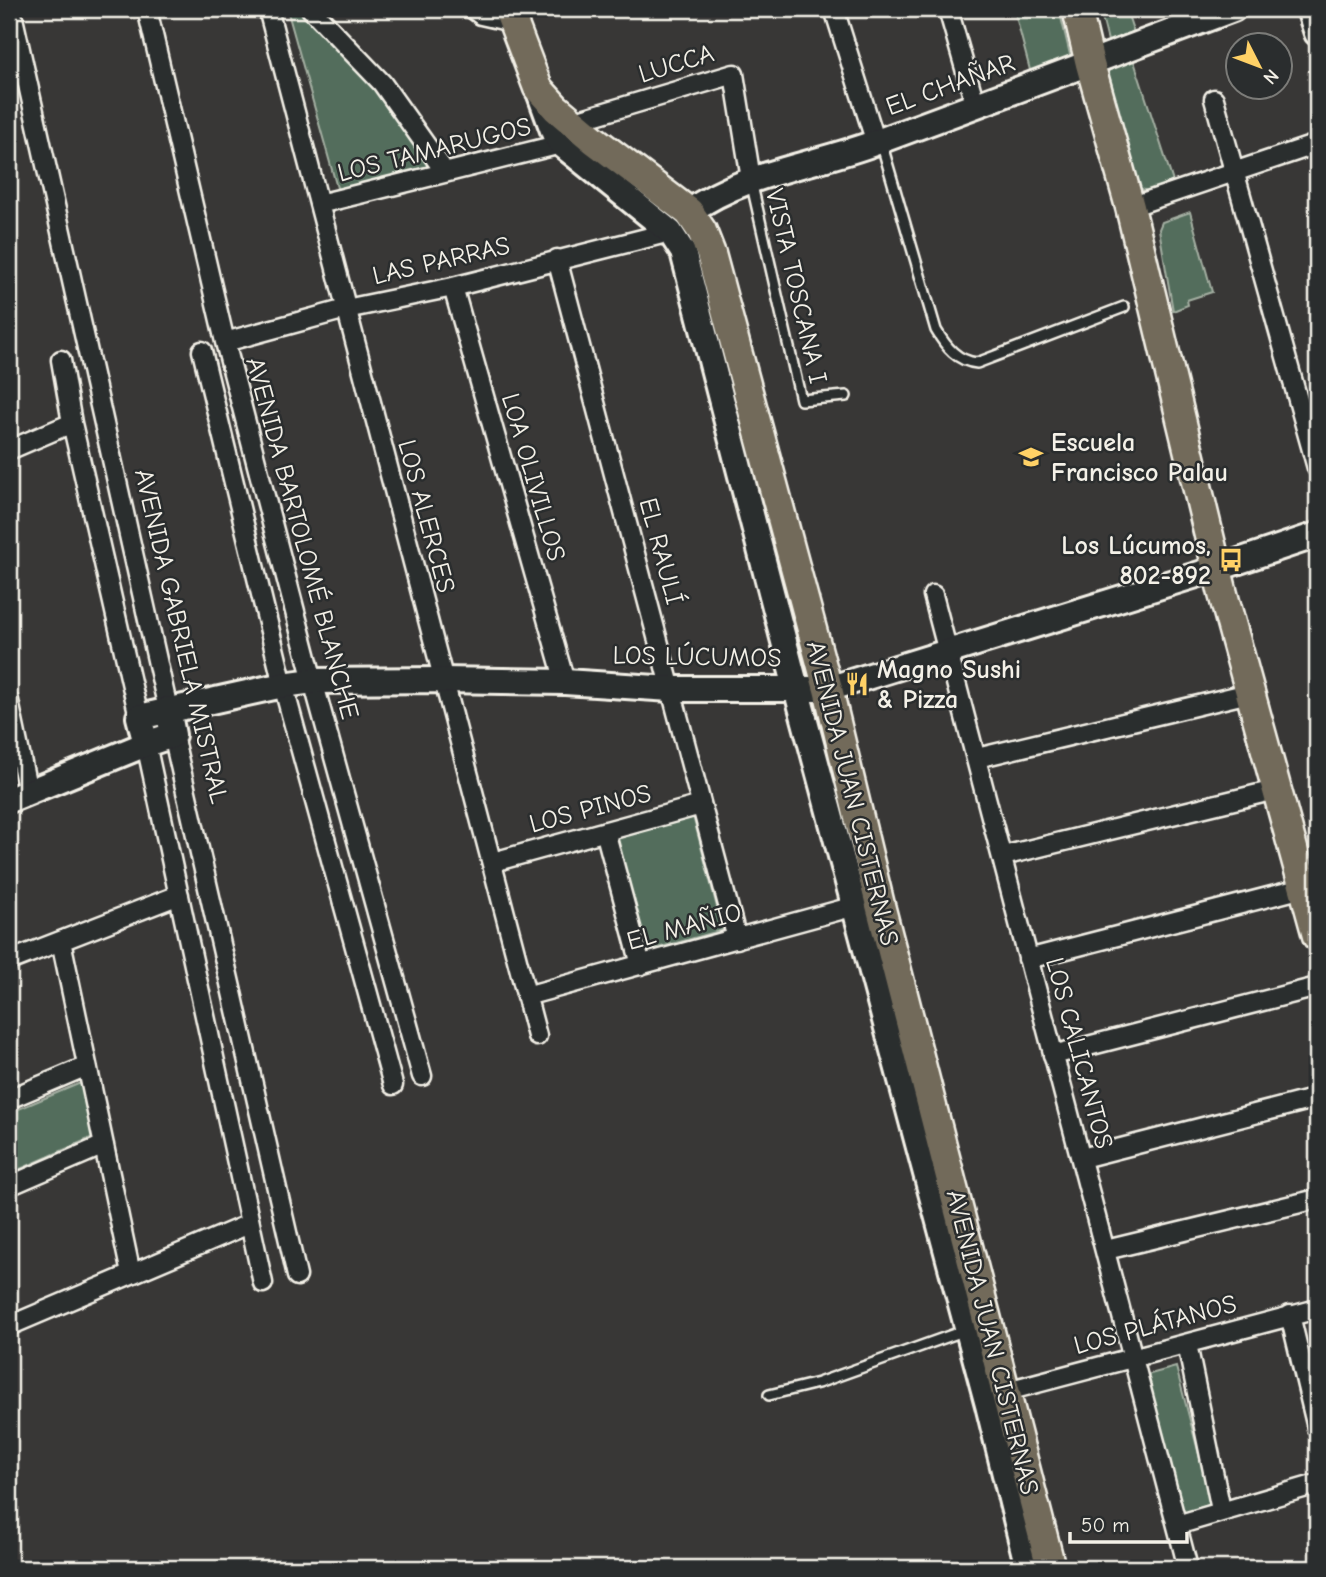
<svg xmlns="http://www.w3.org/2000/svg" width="1326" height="1577" viewBox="0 0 1326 1577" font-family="'Comic Neue',sans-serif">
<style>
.green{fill:#536d5c;stroke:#a4afa2;stroke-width:2}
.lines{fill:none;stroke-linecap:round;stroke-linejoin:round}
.lane-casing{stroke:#f4f1e8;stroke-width:14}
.street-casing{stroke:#f4f1e8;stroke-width:23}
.secondary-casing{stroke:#f4f1e8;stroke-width:30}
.primary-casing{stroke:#f4f1e8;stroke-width:33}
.lane{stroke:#2a2d2e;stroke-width:9}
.street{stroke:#2a2d2e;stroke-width:18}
.secondary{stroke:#2a2d2e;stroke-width:24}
.primary{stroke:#726b5a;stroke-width:28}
.labels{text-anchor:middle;stroke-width:5;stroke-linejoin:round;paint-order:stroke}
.street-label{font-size:26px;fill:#f4f1e8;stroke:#2a2d2e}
.poi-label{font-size:26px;font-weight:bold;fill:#f4f1e8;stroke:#2a2d2e;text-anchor:start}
</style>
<rect width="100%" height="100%" fill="#383736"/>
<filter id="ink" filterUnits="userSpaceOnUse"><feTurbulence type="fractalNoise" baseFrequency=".0143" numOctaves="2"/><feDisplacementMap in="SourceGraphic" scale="14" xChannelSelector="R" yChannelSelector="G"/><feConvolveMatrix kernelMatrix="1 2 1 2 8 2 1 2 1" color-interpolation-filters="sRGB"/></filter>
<g filter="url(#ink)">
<!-- green -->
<path class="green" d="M287,9H307L390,88L439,165L339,195Z
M1014,9H1059L1072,63L1031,74Z
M1100,9H1126L1136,39L1112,45L1108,41Z
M1132,55L1173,182L1147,191L1139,188L1107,71L1111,62Z
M1190,212L1212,292L1187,300L1188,305L1173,311L1159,229L1162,222Z
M693,816L723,930L643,952L613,838Z
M83,1082L93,1137L9,1174V1113Z
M1176,1367L1212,1504L1182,1514L1143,1376Z"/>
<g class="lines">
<!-- lane casing -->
<g class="lane-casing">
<path id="lane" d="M881,142L936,330C946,347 957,361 977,363L1124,307
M751,181L801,400L846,396
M769,1395L818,1383L966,1330"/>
</g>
<!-- street casing -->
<g class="street-casing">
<path id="street" d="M11,9L168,709
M147,9L225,342L313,681L422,1076
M268,9L537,1036
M311,9L382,83L445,172
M473,9L481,15L512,22
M834,9L876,143
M948,9L976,107
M1214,99L1317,468
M572,122L734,74L751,179
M319,204L561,144
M1130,207L1317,144
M557,259L737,939
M453,287L565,682
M225,342L346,309L453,287L670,232
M202,351L283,685L393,1085
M61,360L72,423L139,717
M9,450L72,423
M933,595L1188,1568
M9,701L28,792
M173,735L297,1276
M146,744L263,1283
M977,758L1249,693
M605,831L641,965
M1003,856L1275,790
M493,862L701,805
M61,941L131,1274
M1028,959L1303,888
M9,961L179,895
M526,996L855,906
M1053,1055L1317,987
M9,1099L87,1066
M1082,1158L1317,1098
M9,1186L104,1145
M1106,1250L1317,1199
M1290,1315L1317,1428
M9,1326L249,1224
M1187,1344L1221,1510
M1007,1391L1317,1309
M1177,1525L1317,1484"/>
</g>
<!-- secondary casing -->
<g class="secondary-casing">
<path id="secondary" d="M1309,9L1317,33
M538,89L554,133L561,144L670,232L683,252L796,688L988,1405L1028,1568
M689,212C745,172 813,166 877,142C996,98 1114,54 1233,9
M146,744L139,717L283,685L313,681L442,680L565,682L671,689H828L1206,572L1317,535
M9,800L146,744L173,735L168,709"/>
</g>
<!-- primary casing -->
<g class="primary-casing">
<path id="primary" d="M508,9L538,88L556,108L594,140L689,212L702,231L711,254L828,689L880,905L1051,1568
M1077,9L1090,64L1130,207L1223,594L1317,936"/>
</g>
<!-- lane -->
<use href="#lane" class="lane"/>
<!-- street -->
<use href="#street" class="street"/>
<!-- secondary -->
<use href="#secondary" class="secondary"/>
<!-- primary -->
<use href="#primary" class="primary"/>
</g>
</g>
<!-- icons -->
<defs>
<g id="school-bare" transform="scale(1.89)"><path d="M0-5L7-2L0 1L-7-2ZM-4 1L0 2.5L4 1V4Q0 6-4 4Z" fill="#ffd166" stroke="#2a2d2e" stroke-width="2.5" paint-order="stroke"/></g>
<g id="bus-bare" transform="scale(1.89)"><path d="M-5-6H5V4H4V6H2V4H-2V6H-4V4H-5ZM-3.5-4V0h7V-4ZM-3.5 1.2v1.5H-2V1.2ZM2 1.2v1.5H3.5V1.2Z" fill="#ffd166" stroke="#2a2d2e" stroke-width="2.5" paint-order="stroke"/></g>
<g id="restaurant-bare" transform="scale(1.89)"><path d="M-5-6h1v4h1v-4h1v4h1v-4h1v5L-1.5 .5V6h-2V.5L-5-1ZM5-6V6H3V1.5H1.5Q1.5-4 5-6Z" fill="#ffd166" stroke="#2a2d2e" stroke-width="2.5" paint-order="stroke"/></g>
</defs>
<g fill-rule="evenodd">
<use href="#school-bare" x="1031" y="457"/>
<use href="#bus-bare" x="1231" y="560"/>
<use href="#restaurant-bare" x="857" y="684"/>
</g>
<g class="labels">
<!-- street labels -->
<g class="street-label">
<text transform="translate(676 63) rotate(-17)" y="9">LUCCA</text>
<text transform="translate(950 84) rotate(-20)" y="9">EL CHAÑAR</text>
<text transform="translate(434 149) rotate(-14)" y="9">LOS TAMARUGOS</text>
<text transform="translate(441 260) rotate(-13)" y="9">LAS PARRAS</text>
<text transform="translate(797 286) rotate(77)" y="9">VISTA TOSCANA I</text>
<text transform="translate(534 477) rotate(74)" y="9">LOA OLIVILLOS</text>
<text transform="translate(427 516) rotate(75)" y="9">LOS ALERCES</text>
<text transform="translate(303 538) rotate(75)" y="9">AVENIDA BARTOLOMÉ BLANCHE</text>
<text transform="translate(662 551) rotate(75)" y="9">EL RAULÍ</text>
<text transform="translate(182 636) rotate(77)" y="9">AVENIDA GABRIELA MISTRAL</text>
<text transform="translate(697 656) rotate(1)" y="9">LOS LÚCUMOS</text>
<text transform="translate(853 793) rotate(76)" y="9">AVENIDA JUAN CISTERNAS</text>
<text transform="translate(590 808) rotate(-15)" y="9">LOS PINOS</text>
<text transform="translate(684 926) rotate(-15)" y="9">EL MAÑIO</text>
<text transform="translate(1080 1053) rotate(75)" y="9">LOS CALICANTOS</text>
<text transform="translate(1155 1324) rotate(-15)" y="9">LOS PLÁTANOS</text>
<text transform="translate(993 1342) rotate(76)" y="9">AVENIDA JUAN CISTERNAS</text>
</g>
<!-- poi labels -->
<g class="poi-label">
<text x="1051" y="451">Escuela<tspan x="1051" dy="30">Francisco Palau</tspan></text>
<text x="1211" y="554" text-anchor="end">Los Lúcumos,<tspan x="1211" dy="30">802-892</tspan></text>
<text x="877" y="678">Magno Sushi<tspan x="877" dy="30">&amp; Pizza</tspan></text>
</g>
</g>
<!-- margin -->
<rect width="1326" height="1577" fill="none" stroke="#2a2d2e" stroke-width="35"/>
<rect x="18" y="18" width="1291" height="1542" fill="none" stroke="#f4f1e8" stroke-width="2.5" filter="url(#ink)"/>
<!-- north arrow -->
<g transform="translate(1259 66) rotate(132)"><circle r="33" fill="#2a2d2e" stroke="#7b7b78" stroke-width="2"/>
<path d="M0-5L12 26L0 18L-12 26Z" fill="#ffd166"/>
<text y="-10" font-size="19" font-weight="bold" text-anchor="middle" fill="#f4f1e8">N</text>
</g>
<!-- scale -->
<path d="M1070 1532v10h117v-10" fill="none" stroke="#f4f1e8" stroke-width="3.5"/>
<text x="1081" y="1532" font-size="21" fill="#f4f1e8" stroke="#2a2d2e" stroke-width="5" paint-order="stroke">50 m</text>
</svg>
